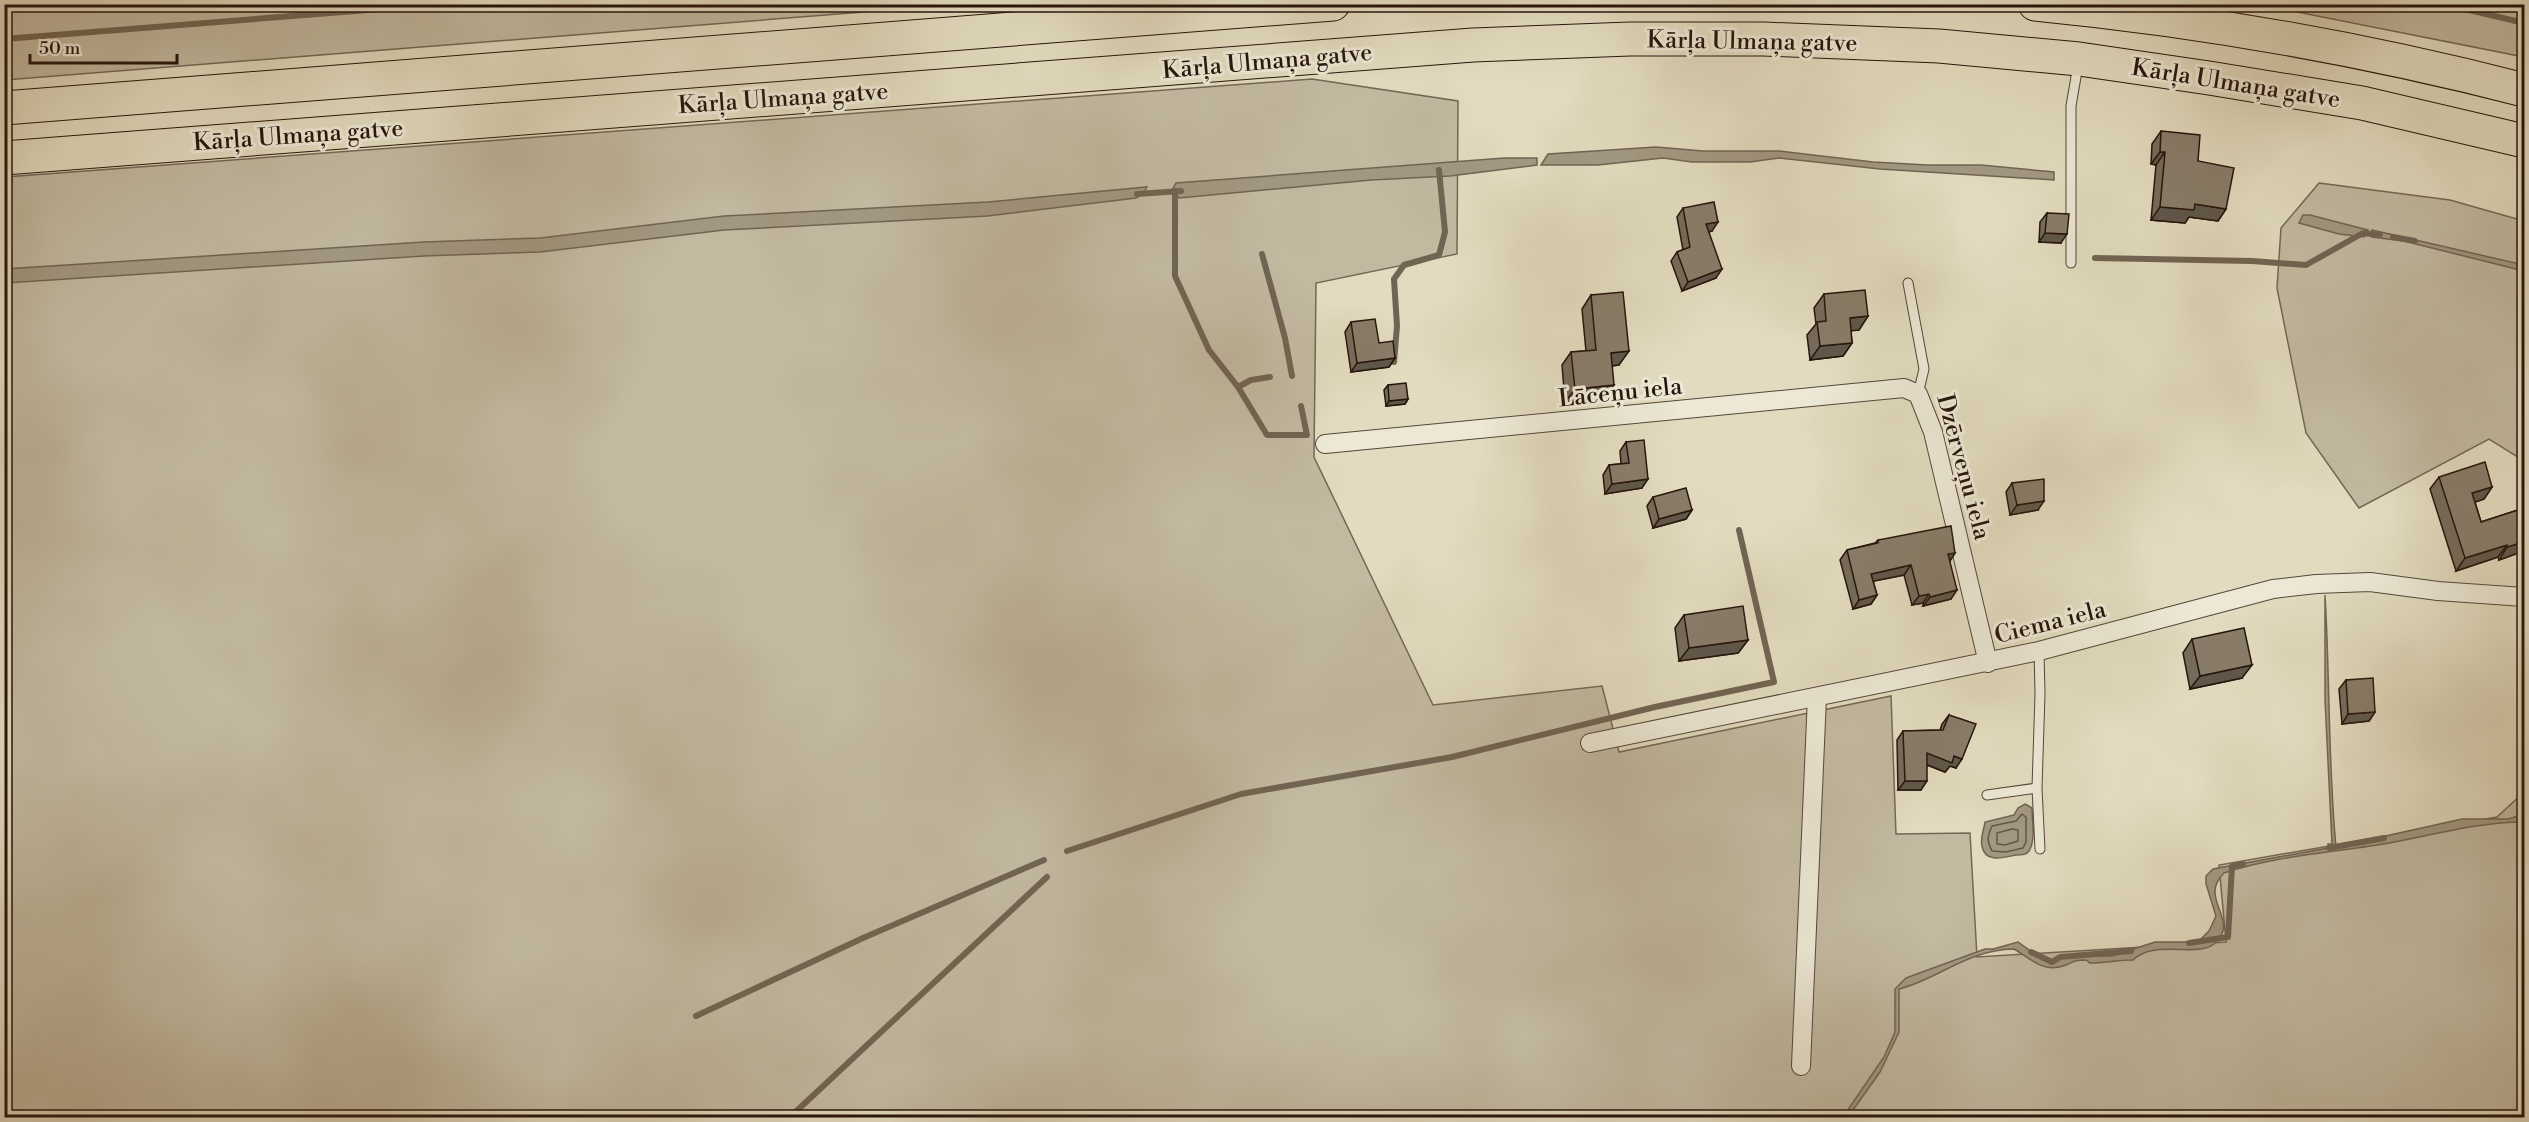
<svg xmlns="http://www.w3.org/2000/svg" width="2529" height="1122" viewBox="0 0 2529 1122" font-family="'Libre Bodoni',serif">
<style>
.green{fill:#c2b9a1;stroke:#746756;stroke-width:1.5}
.water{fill:#a29882;stroke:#716453;stroke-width:1.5}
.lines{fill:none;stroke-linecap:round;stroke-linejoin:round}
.shore{stroke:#645647;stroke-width:1.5}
.stream{stroke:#716453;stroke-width:6}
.lane-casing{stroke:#564639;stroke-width:11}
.street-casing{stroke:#564639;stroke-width:20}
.highway-casing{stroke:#27150c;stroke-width:35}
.lane{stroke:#ece8d5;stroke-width:9}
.street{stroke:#ece8d5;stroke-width:18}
.highway{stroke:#e2dbbf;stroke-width:33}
.wall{fill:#756b5a;stroke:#27150c;stroke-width:1.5}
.shaded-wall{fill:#5f574a;stroke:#27150c;stroke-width:1.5}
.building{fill:#887c69;stroke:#27150c;stroke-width:1.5}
.labels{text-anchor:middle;stroke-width:6;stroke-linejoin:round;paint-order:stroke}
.street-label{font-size:24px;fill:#27150c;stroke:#ece8d5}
</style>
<rect width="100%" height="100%" fill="#e2dbbf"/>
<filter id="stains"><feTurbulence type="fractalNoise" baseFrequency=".00333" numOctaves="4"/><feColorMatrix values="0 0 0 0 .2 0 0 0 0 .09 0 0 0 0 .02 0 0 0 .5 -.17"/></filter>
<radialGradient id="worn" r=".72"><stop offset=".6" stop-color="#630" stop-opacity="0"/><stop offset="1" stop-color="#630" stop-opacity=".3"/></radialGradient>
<!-- green -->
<path class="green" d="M5,4H952V5L5,80Z
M2262,5H2524V57Z
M1312,79L1458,101L1457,254L1316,283L1314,457L1433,705L1602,686L1619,752L1891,696L1896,834L1970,833L1977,957L2226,942L2219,865L2497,817L2524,792V1117L5,1118V177Z
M2319,183L2450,200L2524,221V461L2489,439L2359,508L2306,433L2277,288L2281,228Z"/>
<!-- water -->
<path class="water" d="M1656,147L1703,151H1779L1873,162L1927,165H1981L2054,172V180L1880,169L1779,158L1750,162H1692L1663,158L1598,165H1541L1548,154Z
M1504,158H1537V165L1450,176L1371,180L1179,198L1172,190L1176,183Z
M1147,187L1143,194L1136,198L988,216L724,230L540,252L424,256L5,283V269L424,242L540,238L724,216L988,202Z
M2303,215H2310L2368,230L2364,237L2339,234L2299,223Z
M2372,230L2524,265V271L2404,241L2372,237Z
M2325,595C2330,679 2328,763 2336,847L2462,819H2509L2520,815L2523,692L2520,609H2523L2524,822C2476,822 2430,836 2383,844C2330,853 2274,856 2224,873C2197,899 2242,921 2214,944C2196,958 2154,939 2133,960C2118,960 2105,963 2090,963L2086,960C2071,960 2075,962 2063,966C2043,973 2030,958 2014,949C1966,950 1939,979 1899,989V1032L1880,1072L1848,1117H1843L1884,1057L1895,1032V989L1906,978L1985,949H1993L2018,942L2043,960H2050L2054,963L2065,956H2112L2155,942H2198L2209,931L2216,916L2206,884V876L2213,869L2328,848V844H2332L2325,700Z
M2025,804L2032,808C2032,820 2036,840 2029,851C2025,856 2022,854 2016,855C2002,858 1985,863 1982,846C1980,837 1984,830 1985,822L2014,815L2018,808Z"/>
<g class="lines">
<!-- shore -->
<path class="shore" d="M2022,814L2026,817V842L2023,848L2006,852L1992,851C1987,841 1987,837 1992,826L2016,821Z
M2012,829L2018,830V841L2005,845L1997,844V833Z"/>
<!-- stream -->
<path class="stream" d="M2444,4L2524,23
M4,39L444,4
M1175,191V276L1209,350L1238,387L1267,435H1307L1301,406
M1137,194L1181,191
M2393,237L2415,241
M1262,254L1285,338L1292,376
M2095,258L2252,261L2306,265L2363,233L2380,235
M1394,362L1397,326L1394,279L1404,265L1439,255L1445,232L1439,170
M1238,387L1251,380L1270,377
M2329,848L2384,838
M1067,851L1241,794L1452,757L1655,707L1774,682L1739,530
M2189,943L2228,937L2232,866L2243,864
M2031,952L2052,962L2060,957L2131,951
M696,1016L863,938L1044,860
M789,1118L1047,877"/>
<!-- lane casing -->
<g class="lane-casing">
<path id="lane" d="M2071,263V106L2078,65
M1908,283L1924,369L1918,394
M2037,788L2040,849
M1987,795L2037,788L2040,694L2039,651"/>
</g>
<!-- street casing -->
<g class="street-casing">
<path id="street" d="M1325,444L1904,388L1918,394L1933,432L1988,663
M1590,743L2039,651L2273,589L2316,584L2370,582L2438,591L2524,597
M1801,1066L1817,697"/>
</g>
<!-- highway casing -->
<g class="highway-casing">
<path id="highway" d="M2035,4C2199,20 2365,49 2524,90
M4,108L1333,4
M4,158L1473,45L1630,39H1764L1939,46L2079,59L2209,78L2362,103L2524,141"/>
</g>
<!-- lane -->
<use href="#lane" class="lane"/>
<!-- street -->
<use href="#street" class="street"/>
<!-- highway -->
<use href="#highway" class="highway"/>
</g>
<!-- wall -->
<path class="wall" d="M2161,131L2198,161L2226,209L2218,221L2189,217L2185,223L2151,220L2156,165L2151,164L2152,144Z
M1683,208L1712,231L1709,232L1716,278L1682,291L1671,261L1677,252L1683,250L1677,217Z
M2047,213L2061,243L2039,242L2040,222Z
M1824,294L1868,316L1859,330H1851L1852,343L1843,356L1810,360L1807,335L1816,324L1814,308Z
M1591,295L1619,365L1612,366L1604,398L1565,402L1562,365L1571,352L1586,351L1582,309Z
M1351,322L1379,343L1395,358L1389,367L1351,372L1345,332Z
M1388,385L1408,399L1405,404L1386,406L1384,390Z
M1626,442L1642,488L1605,494L1603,475L1609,465L1621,464L1620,451Z
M2439,477L2492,487L2484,499L2475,502L2481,522L2524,508V551L2499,560L2498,557L2456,571L2430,489Z
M2012,483L2038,510L2010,515L2006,492Z
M1653,497L1692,510L1686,519L1653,528L1647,506Z
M1878,540L1955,553L1950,561L1951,599L1923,606V603L1912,605L1904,575L1873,581L1877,595L1871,604L1853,609L1840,560L1847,550L1875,543Z
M1684,615L1748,640L1738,653L1679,661L1675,628Z
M2192,639L2242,678L2190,689L2183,653Z
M2346,680L2375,712L2369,721L2342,724L2339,689Z
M1949,715L1956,768L1950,766L1945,772L1927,765L1921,790H1898L1897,740L1903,731L1940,730L1942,724Z"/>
<!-- shaded-wall -->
<path class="shaded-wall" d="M2160,152H2165L2156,165L2151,164Z
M2195,204L2226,209L2218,221L2189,217L2185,223L2151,220L2160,207Z
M1718,222L1712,231L1700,234L1706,224Z
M2045,233L2067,234L2061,243L2039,242Z
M1722,269L1716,278L1682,291L1688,282Z
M1868,316L1859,330L1840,332L1850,318Z
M1852,343L1843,356L1810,360L1820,346Z
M1629,351L1619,365L1601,367L1611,353Z
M1395,358L1389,367L1351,372L1357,363Z
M1614,385L1604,398L1565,402L1575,389Z
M1408,399L1405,404L1386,406L1389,401Z
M1648,479L1642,488L1605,494L1612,484Z
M2492,487L2484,499L2464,506L2472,493Z
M2044,501L2038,510L2010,515L2017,505Z
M1692,510L1686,519L1653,528L1659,519Z
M2524,542V551L2499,560L2507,547Z
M2507,545L2498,557L2456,571L2465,558Z
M1955,553L1949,562L1948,554Z
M1911,565L1904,575L1865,583L1871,574Z
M1957,590L1951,599L1923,606L1930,597Z
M1929,594L1923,603L1912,605L1919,596Z
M1877,595L1871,604L1853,609L1859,600Z
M1748,640L1738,653L1679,661L1689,648Z
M2252,665L2242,678L2190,689L2200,676Z
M2375,712L2369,721L2342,724L2348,714Z
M1927,753L1954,756L1962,759L1956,768L1950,766L1945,772L1920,762Z
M1905,781H1927L1921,790H1898Z"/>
<!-- building -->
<path class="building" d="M2161,131L2200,135L2198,161L2234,168L2226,209L2195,204L2194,210L2160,207L2165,152H2160Z
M1714,202L1718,222L1706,224L1722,269L1688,282L1677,252L1690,247L1683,208Z
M2047,213L2069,214L2067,234L2045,233Z
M1865,290L1868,316L1850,318L1852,343L1820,346L1817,322L1826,321L1824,294Z
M1623,292L1629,351L1611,353L1614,385L1575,389L1571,352L1596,350L1591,295Z
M1375,319L1379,343L1393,341L1395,358L1357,363L1351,322Z
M1406,383L1408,399L1389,401L1388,385Z
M1644,440L1648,479L1612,484L1609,465L1629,463L1626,442Z
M2485,462L2492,487L2472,493L2481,522L2524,508V542L2507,547V545L2465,558L2439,477Z
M2044,479V501L2017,505L2012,483Z
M1686,488L1692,510L1659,519L1653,497Z
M1951,526L1955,553L1948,554L1957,590L1930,597L1929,594L1919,596L1911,565L1871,574L1877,595L1859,600L1847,550L1878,543V540Z
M1743,606L1748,640L1689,648L1684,615Z
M2244,628L2252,665L2200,676L2192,639Z
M2373,678L2375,712L2348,714L2346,680Z
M1949,715L1976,724L1962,759L1954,756L1952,763L1927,753V781H1905L1903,731L1943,730Z"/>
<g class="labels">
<!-- street labels -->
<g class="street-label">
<text transform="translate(1752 41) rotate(1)" y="8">Kārļa Ulmaņa gatve</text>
<text transform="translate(1267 61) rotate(-5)" y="8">Kārļa Ulmaņa gatve</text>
<text transform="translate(2236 83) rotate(9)" y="8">Kārļa Ulmaņa gatve</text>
<text transform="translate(783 98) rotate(-4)" y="8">Kārļa Ulmaņa gatve</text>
<text transform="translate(298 135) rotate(-4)" y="8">Kārļa Ulmaņa gatve</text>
<text transform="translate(1620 392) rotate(-6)" y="8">Lāceņu iela</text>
<text transform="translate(1964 467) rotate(75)" y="8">Dzērveņu iela</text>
<text transform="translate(2050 622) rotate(-14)" y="8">Ciema iela</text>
</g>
</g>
<!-- margin -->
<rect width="2529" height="1122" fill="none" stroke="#e2dbbf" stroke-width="24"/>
<rect x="6" y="6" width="2517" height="1110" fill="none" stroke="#27150c" stroke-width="3"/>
<rect x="12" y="12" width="2505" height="1098" fill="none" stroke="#27150c" stroke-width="1.5"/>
<!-- scale -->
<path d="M30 54v9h147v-9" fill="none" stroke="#27150c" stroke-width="3"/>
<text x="39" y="54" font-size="18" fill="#27150c" stroke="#ece8d5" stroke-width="4.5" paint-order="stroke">50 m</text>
<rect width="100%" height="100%" filter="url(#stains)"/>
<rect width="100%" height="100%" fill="url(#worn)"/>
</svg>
